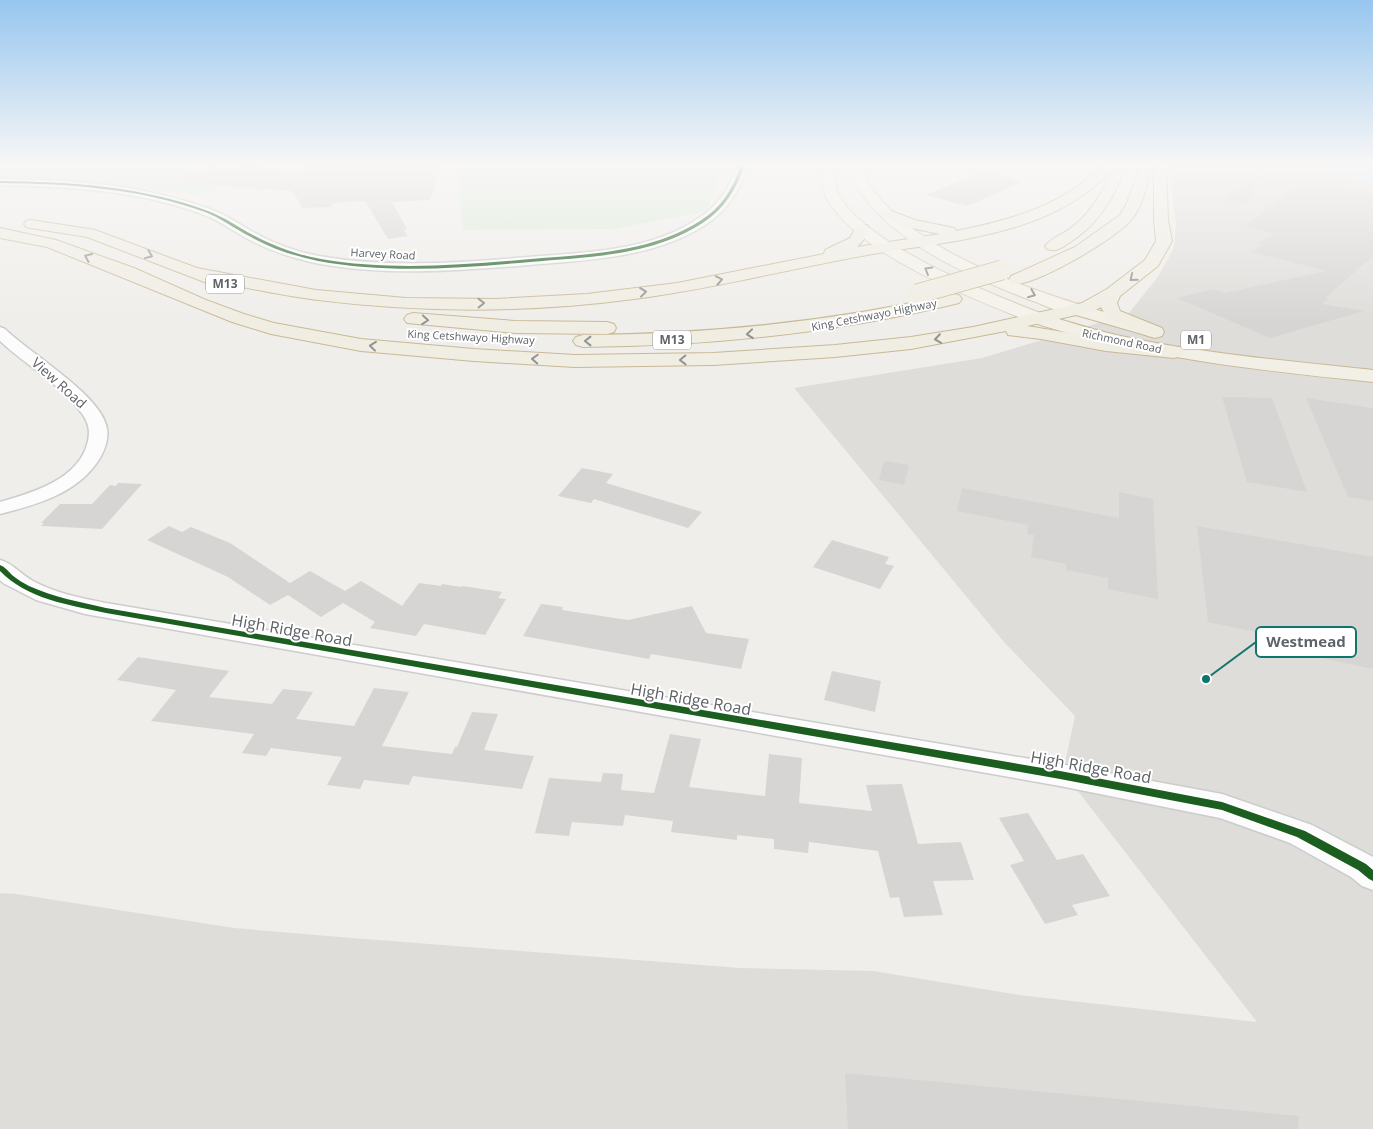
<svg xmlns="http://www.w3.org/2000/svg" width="1373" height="1129" viewBox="0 0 1373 1129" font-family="'Open Sans',sans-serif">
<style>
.industrial{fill:#dfddda}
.green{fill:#d8ebd6}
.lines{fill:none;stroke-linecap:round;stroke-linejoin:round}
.river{fill:#bfe0f9;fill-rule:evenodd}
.building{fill:#d6d5d3}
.minor-casing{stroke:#cbcccc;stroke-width:3}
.primary-casing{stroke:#d7ceb8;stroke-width:2}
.trunk-casing{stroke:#c8b996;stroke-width:2}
.motorway-casing{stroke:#c8b996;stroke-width:2}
.minor{fill:#fdfcfc;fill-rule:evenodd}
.primary{fill:#f4f2e9;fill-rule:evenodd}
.trunk{fill:#f2f0e6;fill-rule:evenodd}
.motorway{fill:#f0ede3;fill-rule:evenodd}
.motorway-bridge-casing{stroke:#c8b996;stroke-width:21;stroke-linecap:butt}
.motorway-bridge{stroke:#f0ede3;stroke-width:19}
.cycleway-casing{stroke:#fff;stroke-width:3}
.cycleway{fill:#1b5e20;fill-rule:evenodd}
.oneway{stroke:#929393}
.oneway2{stroke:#939595}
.labels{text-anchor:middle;stroke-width:4;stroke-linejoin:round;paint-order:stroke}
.far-street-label{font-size:11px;fill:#5f6368;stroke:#fff}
.shield{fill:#fff;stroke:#8f9295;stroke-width:1}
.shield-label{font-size:12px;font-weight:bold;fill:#5f6368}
.street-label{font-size:14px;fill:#5f6368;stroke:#fff}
.near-street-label{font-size:16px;fill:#5f6368;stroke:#fff}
.leader{fill:none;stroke:#0f766e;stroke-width:2}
.callout-dot{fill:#0f766e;stroke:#fff;stroke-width:2}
.callout{fill:#fff;stroke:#0f766e;stroke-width:2}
.callout-label{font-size:15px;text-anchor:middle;font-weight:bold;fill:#5f6368}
</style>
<rect width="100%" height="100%" fill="#efeeea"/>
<!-- industrial -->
<path class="industrial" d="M1169,165H1373V1129H0V893L16,894L234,928L352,938L740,968L873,971L1019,995L1257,1022L1063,772L1075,716L1004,642L794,388L982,358L1128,314L1157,278L1174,248L1176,224Z"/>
<!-- green -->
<path class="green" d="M0,165H369L367,167L310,165L295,178L259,191L221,186L202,195L90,182L0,179Z
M511,165H724L707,211L613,229L463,230L457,167Z"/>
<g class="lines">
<!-- river -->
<path class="river" d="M1319,165H1351L1373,170V182L1321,169Z"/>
</g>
<!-- building -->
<path class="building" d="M1260,165H1263L1247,205L1223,200Z
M242,166L303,171L309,166L441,167L430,200L392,202L407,229L404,230L408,236L388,239L365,201L334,203L330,207L303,208L292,191L174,181L208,167L235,169Z
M984,171L1013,178L1010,179L1022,182L967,206L925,195Z
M1303,181L1373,194V256L1325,298L1329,299L1322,304L1364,311L1270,338L1177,298L1214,289L1224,293L1326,271L1252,252L1263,245L1257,244L1273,234L1245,226Z
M1222,397L1272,398L1307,492L1247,482Z
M1306,398L1373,408V501L1348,497Z
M884,461L909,465L904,485L879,480Z
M582,468L613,474L606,483L702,512L688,528L594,499L591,503L558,496Z
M118,483L142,484L102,529L41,526L44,523H41L60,504H92L110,485L116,486Z
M962,488L1119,518V492L1153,499L1158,599L1108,589V578L1066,570V564L1031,557L1034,535L1027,534L1028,525L957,511Z
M169,526L182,532L191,527L230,543L290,583L310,571L345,591L361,581L402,606L419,583L441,586L442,584L461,587L462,586L502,592L498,598L506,599L485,635L424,624L416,636L370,628L375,622L343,603L321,617L288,595L270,605L228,577L147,540Z
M1197,526L1373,557V669L1326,659L1322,646L1208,622Z
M832,540L889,557L885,564L894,566L880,589L813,567Z
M541,604L563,607L562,610L628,620L692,606L706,633L749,639L741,669L651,654L649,659L523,636Z
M138,657L229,671L209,697L272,704L283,689L313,692L296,719L354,726L374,688L409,692L382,746L452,754L455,747H457L472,712L498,714L484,750L534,756L522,789L413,776L409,785L364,780L360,789L327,785L342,757L271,748L266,756L242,753L254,734L151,721L176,690L117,680Z
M832,671L881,681L875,712L824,700Z
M670,734L701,739L689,787L765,796L769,754L802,758L799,803L872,811L866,785L902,784L918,844L961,842L974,880L933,881L943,915L904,917L899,897L890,898L878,851L809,842L808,853L774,849V839L737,835V840L671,832L673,821L625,815L623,826L572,822L569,836L535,833L549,778L601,782L603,773L623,774L621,790L654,793Z
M1028,813L1057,860L1083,854L1110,896L1072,905L1078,915L1045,924L1010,865L1024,861L999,818Z
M845,1073L1299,1116L1298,1129H848Z"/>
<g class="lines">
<!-- minor casing -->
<g class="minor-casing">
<path id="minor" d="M738,165H748C740,189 729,209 708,223C657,258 589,260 529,265C460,271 389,276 320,264C295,259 270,251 248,239C233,231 219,220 202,214C137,190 69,187 0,185V179C72,180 142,184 210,209C227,215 240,225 255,233C275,244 297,252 319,256C388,268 458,263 528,257C585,252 649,252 699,218C719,205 730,187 738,165Z
M0,327L5,329C29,353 103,396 107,429C109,441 103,455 96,464C73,495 35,505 0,514V502C32,493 80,479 88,441C90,431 89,424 83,415C62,385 27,366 0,341Z
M0,560C13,563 21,575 33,581C55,593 81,598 106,603L1060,764L1222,794L1312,825L1373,857V890L1362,886L1351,877L1290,843L1220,818L1060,786L85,614L36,600L3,583L0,580Z"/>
</g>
<!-- primary casing -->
<g class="primary-casing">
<path id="primary" d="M823,165H835C836,174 834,186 839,195C867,246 989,293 1043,314L1046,318L1043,322L1037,323L1031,322C971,298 855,254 825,195C821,186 822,174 823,165Z
M847,165H859C892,242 1007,281 1081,305L1084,309L1081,313C1066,317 1045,305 1030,300C967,276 870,234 847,165Z"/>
</g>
<!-- trunk casing -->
<g class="trunk-casing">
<path id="trunk" d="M1075,304L1156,326L1158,330L1156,334L1149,336L1069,313L1066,309L1069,305Z
M1037,313C1065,320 1092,330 1121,336C1204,354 1289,361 1373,370V382C1256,370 1143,358 1031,322L1028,318L1031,314Z"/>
</g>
<!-- motorway casing -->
<g class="motorway-casing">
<path id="motorway" d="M1102,165H1126C1115,197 1098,225 1069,243C1062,248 1056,252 1047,249L1045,246C1051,238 1063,234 1071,228C1091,213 1103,192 1112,169C1052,237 950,240 867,255C789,269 712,289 634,299C529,313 423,313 318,300C283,296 248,288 213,281L207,283L87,237L31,228L26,227L24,224L26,221L31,220L95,230L197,268L316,290L406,298L496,299L587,294L677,283L824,254L825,250L850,238L857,225H867L869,228L866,237L857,247L940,234L906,227L881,216L879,213L881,210L886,209L915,220L954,228L956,231C1010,220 1064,206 1102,165Z
M1140,165H1152C1147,183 1144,204 1132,219C1119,237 1031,289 1011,284L1009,280L1011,276L1075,247L1120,215L1127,203Z
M1154,165H1166L1168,220L1172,241L1158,266L1120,296L1117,303L1120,311L1162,328L1164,332L1162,336L1155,338L1148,336L1107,318L1101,307L1094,311L1027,326L1106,339L1181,348L1184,352L1181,356L1174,358L1106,351L1041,339L1008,335L1006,331L911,349L835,357L713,365L575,367L474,361L361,351L271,334L232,322L47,247L0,238V228L56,240L134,268L206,300L244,314L274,323L361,339L474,349L575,355L713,353L835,345L911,337L973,327L1082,303L1107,289L1145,260L1156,241L1154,220Z
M953,294L959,295L962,299L959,303C836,333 710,346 583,347L576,345L573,341L576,337L583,335C708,334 831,322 953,294Z
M413,313L515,321L607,322L614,324L616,328L614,332L607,334L515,333L407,323L404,319L407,315Z"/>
</g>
<!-- minor -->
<use href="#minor" class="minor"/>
<!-- primary -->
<use href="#primary" class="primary"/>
<!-- trunk -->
<use href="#trunk" class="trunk"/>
<!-- motorway -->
<use href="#motorway" class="motorway"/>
<!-- motorway-bridge casing -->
<g class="motorway-bridge-casing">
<path id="motorway-bridge" d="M917,294L1002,270"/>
</g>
<!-- motorway-bridge -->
<use href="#motorway-bridge" class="motorway-bridge"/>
<!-- cycleway casing -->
<g class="cycleway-casing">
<path id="cycleway" d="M741,165H745C736,189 725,208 704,222C654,256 588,257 530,262C460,268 388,274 318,261C295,256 272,249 251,237C235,229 221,218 205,212C139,188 70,184 0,183V181C71,182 141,186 208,211C224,217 238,227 253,235C274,246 297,255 321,259C390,271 461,265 531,259C588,254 650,253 700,221C721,208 733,189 741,165Z
M0,565C5,567 8,571 12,575C17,579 23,583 29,586C53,597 80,602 106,608L1060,771L1222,802L1305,831L1366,864L1373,870V881L1369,879L1358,870L1297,837L1222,810L1060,779L106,613C69,605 27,599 0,571Z"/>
</g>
<!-- cycleway -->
<use href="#cycleway" class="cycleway"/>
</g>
<!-- one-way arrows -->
<defs><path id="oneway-chevron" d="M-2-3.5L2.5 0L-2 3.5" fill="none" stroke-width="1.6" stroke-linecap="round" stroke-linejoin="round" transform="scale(1.25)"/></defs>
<g class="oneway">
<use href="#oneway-chevron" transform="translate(149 255) rotate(22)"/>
<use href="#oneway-chevron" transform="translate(88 257) rotate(-156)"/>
<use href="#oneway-chevron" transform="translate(1133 278) rotate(141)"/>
<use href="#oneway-chevron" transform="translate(719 280) rotate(-11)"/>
<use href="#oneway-chevron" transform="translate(643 292) rotate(-7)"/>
<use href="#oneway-chevron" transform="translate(481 303) rotate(-1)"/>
<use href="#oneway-chevron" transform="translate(425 320) rotate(5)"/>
<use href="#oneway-chevron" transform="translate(750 334) rotate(174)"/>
<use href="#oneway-chevron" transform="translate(938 339) rotate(172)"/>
<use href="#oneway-chevron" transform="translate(588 341) rotate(-180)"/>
<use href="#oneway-chevron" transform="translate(373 346) rotate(-174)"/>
<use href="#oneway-chevron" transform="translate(535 359) rotate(-177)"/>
<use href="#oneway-chevron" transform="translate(683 360) rotate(179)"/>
</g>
<g class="oneway2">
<use href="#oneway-chevron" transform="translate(928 270) rotate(-150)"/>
<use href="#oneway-chevron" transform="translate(1032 294) rotate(22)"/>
</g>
<!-- sky -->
<linearGradient id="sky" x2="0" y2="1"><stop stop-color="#97c6ef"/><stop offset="0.51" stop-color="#f8f7f6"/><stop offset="1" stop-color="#f8f7f6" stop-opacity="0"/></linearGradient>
<rect width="1373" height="323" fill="url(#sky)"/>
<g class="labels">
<!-- far-street labels -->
<g class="far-street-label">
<text transform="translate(383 254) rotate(3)" y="4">Harvey Road</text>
<text transform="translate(874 315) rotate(-11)" y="4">King Cetshwayo Highway</text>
<text transform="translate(471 337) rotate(3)" y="4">King Cetshwayo Highway</text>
<text transform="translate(1122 341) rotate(12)" y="4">Richmond Road</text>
</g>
<!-- shield labels -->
<g class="shield">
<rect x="206" y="274.5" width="38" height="19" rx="4"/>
<rect x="653" y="330.5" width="38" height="19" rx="4"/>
<rect x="1181" y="330.5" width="30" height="19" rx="4"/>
</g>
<g class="shield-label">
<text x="225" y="288">M13</text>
<text x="672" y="344">M13</text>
<text x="1196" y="344">M1</text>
</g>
<!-- street labels -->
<g class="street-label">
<text transform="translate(59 383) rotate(42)" y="5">View Road</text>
</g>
<!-- near-street labels -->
<g class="near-street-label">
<text transform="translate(292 630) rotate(10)" y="6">High Ridge Road</text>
<text transform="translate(691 699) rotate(10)" y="6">High Ridge Road</text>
<text transform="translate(1091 767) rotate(10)" y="6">High Ridge Road</text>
</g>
</g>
<!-- callouts -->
<path class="leader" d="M1206 679L1256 642"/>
<circle class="callout-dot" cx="1206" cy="679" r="5"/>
<rect class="callout" x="1256" y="627" width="100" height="30" rx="5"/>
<g class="callout-label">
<text x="1306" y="647">Westmead</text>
</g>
</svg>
